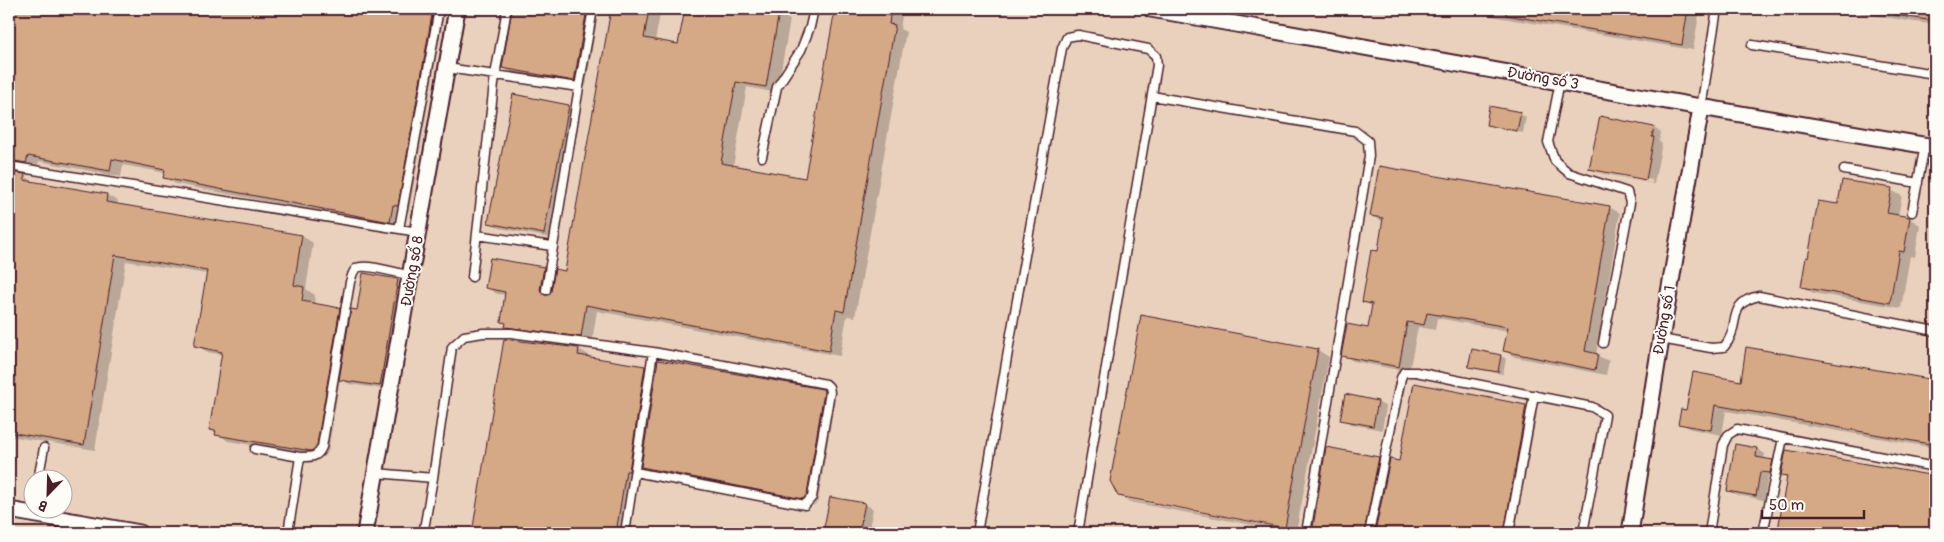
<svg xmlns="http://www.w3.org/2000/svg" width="1944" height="542" viewBox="0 0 1944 542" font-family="Pangolin,sans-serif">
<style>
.built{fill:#e9d1bd;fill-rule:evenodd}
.shadow{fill:#0003;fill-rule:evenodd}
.building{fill:#d5a886;stroke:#4a1f2b}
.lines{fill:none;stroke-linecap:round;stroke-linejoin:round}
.lane-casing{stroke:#4a1f2b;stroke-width:11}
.street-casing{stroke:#4a1f2b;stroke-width:19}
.lane{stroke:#fdfcf7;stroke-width:8}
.street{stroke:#fdfcf7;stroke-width:15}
.labels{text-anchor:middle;stroke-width:4;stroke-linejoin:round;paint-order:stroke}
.street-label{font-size:15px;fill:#4a1f2b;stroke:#fdfcf7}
</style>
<rect width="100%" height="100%" fill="#f1e3d5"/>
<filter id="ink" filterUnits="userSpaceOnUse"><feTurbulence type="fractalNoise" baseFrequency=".02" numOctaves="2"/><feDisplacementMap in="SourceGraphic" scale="10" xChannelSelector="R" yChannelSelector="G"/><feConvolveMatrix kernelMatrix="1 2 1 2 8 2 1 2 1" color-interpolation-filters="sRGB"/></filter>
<g filter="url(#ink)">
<!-- built -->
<path class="built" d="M9,9H1935V533H9ZM32,480H62V510H32Z"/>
<!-- shadow -->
<path class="shadow" d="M9,9H449L444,14L409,211H404L401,227L176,184L165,178L166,173L123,165L121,177L39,161L37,169H15L16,174L24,175L35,183L107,195L118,201L117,205L302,236L313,243L306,289L315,295L314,304L340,309L351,316L398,280L406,285L389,390L349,384L340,379L328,452L323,457L228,441L211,429L223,355L207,352L196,345L207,274L126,261L95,450L9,436V293L13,268L9,267Z
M513,9H602L598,14L586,86L515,74L503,68Z
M612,9H661L655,41L679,46L686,9H752L779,14L790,20L777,93L747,87L733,167L806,180L836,9H880L891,11L902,17L900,29L906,32L855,317L847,316L840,356L597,311L592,342L518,333L507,327V324L502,321L506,295L497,294L486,287L544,269L555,275L566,272Z
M1449,9H1700L1693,50Z
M1845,9H1935V25L1851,12Z
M568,106L579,112L555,239L500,228L490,222Z
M1520,114L1526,117L1523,133L1492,127L1487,124Z
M1653,128L1661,132L1659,142L1662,143L1654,184L1599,173L1591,169ZM1598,170L1652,180V183L1598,172Z
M1891,190L1902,196L1898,216L1909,218L1920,225L1915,257L1910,256L1901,308L1813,293L1802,287L1809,259L1839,206Z
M1609,207L1620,213L1596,355L1609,361L1606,375L1515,357L1504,351L1508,331L1437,318L1435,330L1418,327L1409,372L1353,361L1343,355L1369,330L1373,307L1364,301L1379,252L1384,222L1371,216Z
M1142,316L1318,350L1329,357L1296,533L1130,502L1118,495ZM1126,496L1291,528L1290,530L1126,499Z
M505,340L579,349L590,356V358L645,367L657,374L823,390L835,399L818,501L815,505L653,473L642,466L640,477L637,476L628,533H474Z
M1748,349L1935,381V448L1726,411L1722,435L1691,429L1680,423L1687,412L1742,382Z
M1501,356L1506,359L1503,374L1475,369L1470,366Z
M1415,385L1526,406L1537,413L1515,533H1313L1327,449L1378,459L1390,465L1400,463Z
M1346,396L1378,402L1386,407L1382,430L1350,424L1342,419Z
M1757,449L1765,454L1764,459L1772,461L1781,466L1778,478L1768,476L1764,500L1737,495L1728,490Z
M1787,452L1935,478V533H1786L1779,529L1788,478L1782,475Z
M831,498L865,504L873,509L868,533H824Z
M882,527L902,531L906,533H881Z"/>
<!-- building -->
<path class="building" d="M9,9H433L398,206L393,205L390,222L163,178L165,170L112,159L110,171L28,156L26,163L9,160Z
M512,9H587L574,81L502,68Z
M611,9H649L644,38L678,44L685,9H759L779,12L766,87L736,82L721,163L805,178L835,9H891L889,24L895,25L844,312L836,310L829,351L586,305L581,337L505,327L506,323L501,322L505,292L485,288L490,258L544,267L540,290L545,295H548L551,291L555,269L565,271Z
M1507,9H1688L1682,45L1506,15Z
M1895,9H1935V21L1894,15Z
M513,94L569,105L544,234L488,223Z
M1489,106L1521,112L1517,131L1486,125Z
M1600,116L1654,127L1652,137H1654L1646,180L1589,169Z
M1379,166L1610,206L1585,351L1598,354L1595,370L1503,351L1508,327L1427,313L1424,325L1407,322L1399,367L1341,356L1347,324L1368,328L1372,304L1362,302L1371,250L1378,251L1383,218L1370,216Z
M9,172L25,174L24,180L107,194L106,202L302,235L294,285L304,287L302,301L340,308L317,445L314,449L311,451L215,435L216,431L209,430L222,352L194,346L207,271L115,255L84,445L9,432V286L12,264L9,263Z
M1842,180L1892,188L1887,213L1910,217L1904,252L1899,251L1890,303L1801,287L1806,257L1808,258L1818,201L1838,204Z
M363,273L398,279L380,386L339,380L351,309L357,310Z
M1141,315L1318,349L1285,528L1118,496L1110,481Z
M504,339L579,348L578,355L645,366L629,471H626L616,533H472Z
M1746,347L1935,380V445L1715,405L1711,430L1678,424L1681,409L1686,410L1693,372L1741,381Z
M1472,349L1501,355L1498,372L1468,367Z
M658,360L823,389L824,392L807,494L803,499L641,467Z
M1414,383L1526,405L1504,533H1375L1390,459L1399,461Z
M1345,394L1378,401L1373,426L1340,420Z
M1735,444L1757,448L1756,457L1773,460L1770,473L1760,472L1756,496L1727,491Z
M1326,447L1379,457L1364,533H1312Z
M1786,450L1935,476V533H1797L1778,530L1787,476L1781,475Z
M830,497L865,503L859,533H823Z"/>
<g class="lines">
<!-- lane casing -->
<g class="lane-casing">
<path id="lane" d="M1752,45L1935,74
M447,68L579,87L593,9
M1560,81L1548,142L1555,161L1569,173L1627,192L1630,203L1603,343
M1152,96L1355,131L1368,141L1369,156L1306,533
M1701,108L1717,9
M762,157L777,87L801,50L810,27L814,9
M9,166L418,232
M1844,170L1918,183
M1912,212L1925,145
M399,229L439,9
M477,235L552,246
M472,277L495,75L507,9
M546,290L579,87
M1661,339L1711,348L1724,347C1742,326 1725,303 1759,296L1935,331
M255,449L300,457L288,533
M300,457C311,457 317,458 322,447L350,282C352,277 352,271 357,268C365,263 401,274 411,276
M376,473L433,478L452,347L464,336L483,333H511L653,352L826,384L829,387L830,392L812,497L805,505L635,472
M38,480L44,448
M427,533L424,529L433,478
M625,533L653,352
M977,533L1011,334L1062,48L1067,37L1078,35L1148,49L1156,56L1157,65L1078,533
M1369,533L1401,378L1404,372H1416L1592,407L1605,415L1583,533
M1509,533L1534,395
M1709,533L1723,445L1728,435L1737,429L1935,467
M1763,533L1783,438"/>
</g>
<!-- street casing -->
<g class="street-casing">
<path id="street" d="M1151,9C1413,55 1674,104 1935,147
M9,510L140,533
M365,533L457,9
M1630,533L1661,339L1701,108"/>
</g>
<!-- lane -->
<use href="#lane" class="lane"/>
<!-- street -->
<use href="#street" class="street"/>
</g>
</g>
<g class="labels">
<!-- street labels -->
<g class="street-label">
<text transform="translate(1543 78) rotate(10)" y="5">Đường số 3</text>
<text transform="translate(412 271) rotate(-80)" y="5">Đường số 8</text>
<text transform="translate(1664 320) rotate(-80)" y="5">Đường số 1</text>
</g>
</g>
<!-- margin -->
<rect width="1944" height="542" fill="none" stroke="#fdfcf7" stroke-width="30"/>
<rect x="15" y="15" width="1914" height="512" fill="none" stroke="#4a1f2b" stroke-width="2" filter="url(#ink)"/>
<!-- north arrow -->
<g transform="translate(48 494) rotate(203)"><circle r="24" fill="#fdfcf7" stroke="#b5a4a5"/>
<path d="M0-4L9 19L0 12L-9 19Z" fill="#4a1f2b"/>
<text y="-8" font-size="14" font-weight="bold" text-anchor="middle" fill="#4a1f2b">B</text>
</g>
<!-- scale -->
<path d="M1762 510v8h102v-8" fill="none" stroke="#4a1f2b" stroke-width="2.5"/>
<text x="1769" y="510" font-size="15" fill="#4a1f2b" stroke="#fdfcf7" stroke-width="4" paint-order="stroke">50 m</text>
</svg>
